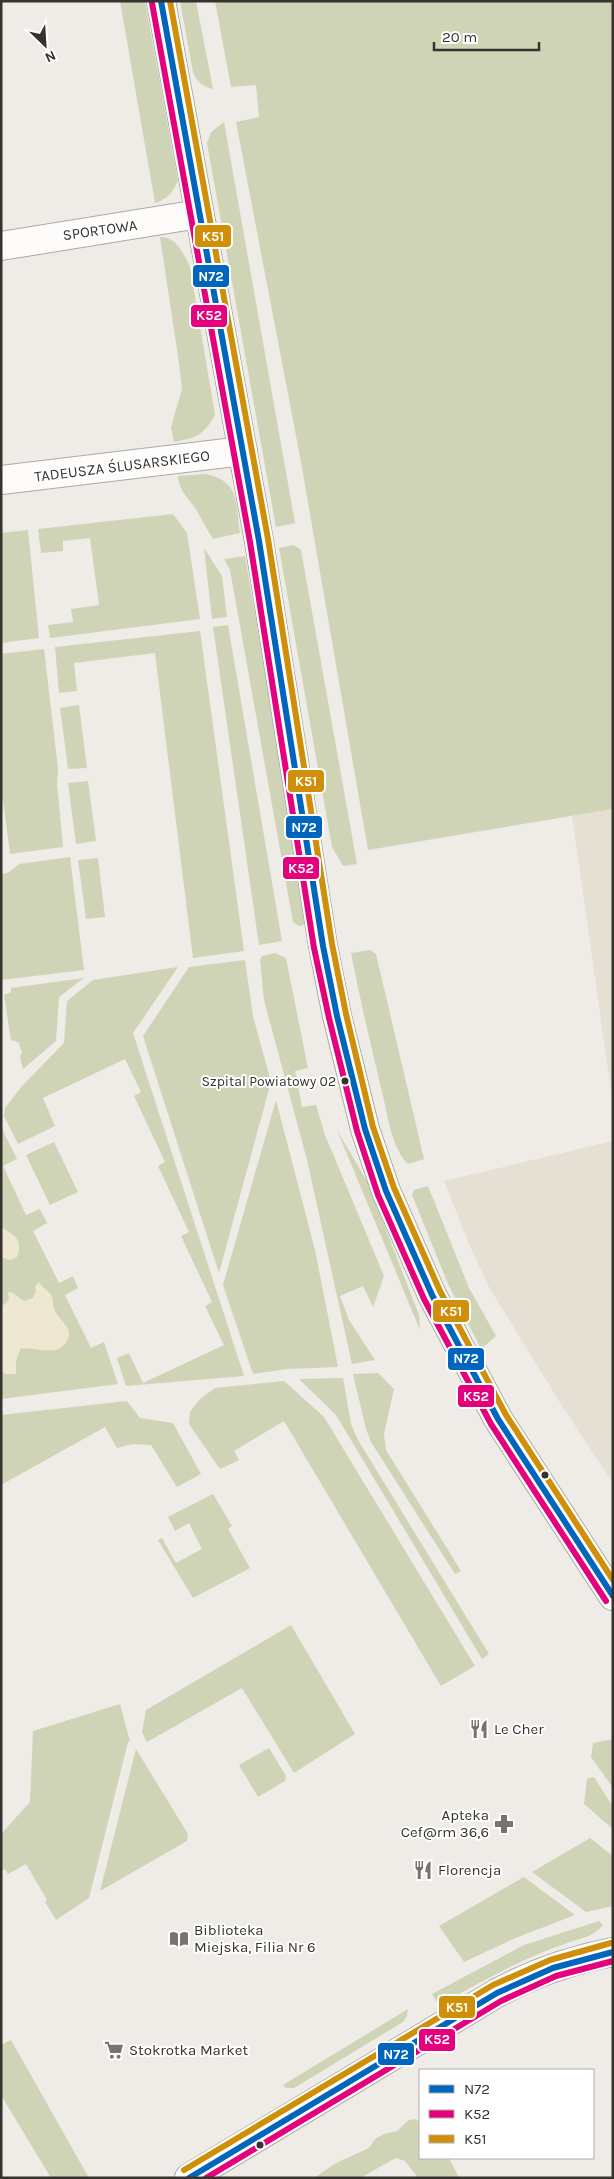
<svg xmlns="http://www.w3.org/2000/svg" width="614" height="2179" viewBox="0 0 614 2179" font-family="Karla,sans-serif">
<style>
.built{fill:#e6dfd3}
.green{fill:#cfd4b7}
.sand{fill:#eee7d1}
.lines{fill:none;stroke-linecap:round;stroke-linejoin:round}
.minor-casing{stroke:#aca9a5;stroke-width:30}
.secondary-casing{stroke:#aca9a5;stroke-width:30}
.minor{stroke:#fdfcfb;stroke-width:28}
.secondary{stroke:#fdfcfb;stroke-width:28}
.bus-1-casing{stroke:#fff;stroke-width:10}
.bus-2-casing{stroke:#fff;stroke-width:10}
.bus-3-casing{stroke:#fff;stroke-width:10}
.bus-1{stroke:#0065bd;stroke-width:6}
.bus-2{stroke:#e5007d;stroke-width:6}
.bus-3{stroke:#d08f09;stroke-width:6}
.bus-dot{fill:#36332f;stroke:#fff;stroke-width:2}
.labels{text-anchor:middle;stroke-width:4;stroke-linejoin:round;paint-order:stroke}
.bus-label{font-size:14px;fill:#36332f;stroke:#fff;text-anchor:end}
.street-label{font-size:15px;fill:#36332f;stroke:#fff}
.poi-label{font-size:15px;fill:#36332f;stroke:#fff;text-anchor:start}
.line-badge{stroke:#fff;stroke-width:2}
.badge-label{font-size:14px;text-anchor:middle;font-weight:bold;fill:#fff}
</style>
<rect width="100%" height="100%" fill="#efebe6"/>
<!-- built -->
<path class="built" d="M613,809V1105L572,816Z
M613,1141V1483L559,1401L489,1287L469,1244L444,1181Z"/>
<!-- green -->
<path class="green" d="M120,1H145L178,181C172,193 168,199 155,203Z
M180,1H196L213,89C202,86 197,82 193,72Z
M215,1H613V809L368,850L301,462L236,122L259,117L256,85L231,87Z
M224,122L295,523L276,527L207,143L211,132Z
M160,237C176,236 184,254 190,267L215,415C204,435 196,438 174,442L171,427L182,389L179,363Z
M206,474C241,482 235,503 240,533L213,539C207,529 202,520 197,511C189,498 179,492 178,476Z
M173,514L187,533L200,619L50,638L48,625L73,622L71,609L99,605L90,538L63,541V551L41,553L38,529Z
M28,530L39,638L1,643V533Z
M294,545L301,550L357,864L343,866L332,847L279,548Z
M204,548L222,576L227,617L212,619Z
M245,556L306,910L309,924L299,926L293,922L230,570L224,559Z
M228,625L282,941L259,945L213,627Z
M200,631L244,951L193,958L155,653L74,663L77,691L59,693L55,647Z
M44,649L58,768L57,784L63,847L10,854L3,800H1V654Z
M79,705L87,768L68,769L60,708Z
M88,781L96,841L76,844L68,783Z
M70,857L84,970L1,980V874L8,873L19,864Z
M98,858L105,917L86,919L78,860Z
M370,950L376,954L424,1159L408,1164C391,1147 388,1115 382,1092C371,1046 360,1000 351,953Z
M275,953L286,958L308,1068L295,1071L302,1107L316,1105L325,1135L384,1276L373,1307L363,1286L340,1296L349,1320L375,1360L352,1364L307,1160L264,1000L260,960L262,956Z
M245,960L253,1016L271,1082L219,1273L143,1036L189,967Z
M178,967L133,1033L244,1376L126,1386L117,1358L129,1353L143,1383L224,1345L205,1306L212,1302L181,1236L189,1232L158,1166L165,1162L134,1096L141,1092L125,1059L43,1098L55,1126L18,1144L4,1116L5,1108L22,1086L64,1043L67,1001L93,980Z
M84,978L59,997L56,1041L23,1069L20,1058L22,1052L18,1042L11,1040L4,995L11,992V988Z
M276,1100L315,1250L338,1367L288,1369L253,1374L223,1285Z
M1,1127L17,1159L3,1166L26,1215L40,1209L47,1223L33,1231L59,1283L73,1276L78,1288L65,1295L91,1348L104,1342L118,1384L1,1399Z
M337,1130L368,1183L419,1315L420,1330Z
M54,1142L78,1192L50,1205L26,1155Z
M428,1186L469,1288L496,1336L481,1349L449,1286L412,1195L414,1190Z
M378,1373L394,1389L384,1434L386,1450L461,1571L455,1574L371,1442L366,1429L353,1374Z
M343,1378L351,1424L358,1440L489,1654L482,1659L336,1415L299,1379Z
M284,1381L324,1417L475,1666L441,1686L284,1421L234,1451L239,1460L220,1469L189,1424L190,1412L200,1399L215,1388Z
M127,1401L140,1418L173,1423L201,1474L177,1487L151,1445L133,1444L117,1448L105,1427L1,1485V1415Z
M213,1494L232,1526L228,1529L250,1568L193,1598L158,1540L162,1538L176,1563L202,1549L189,1523L175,1531L168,1517Z
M291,1625L355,1734L294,1773L242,1688L147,1742L142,1732L146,1710Z
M120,1704L130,1741L128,1742L89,1898L56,1920L45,1902L47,1900L26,1864L8,1874L5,1869L1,1871V1834L30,1802L33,1731Z
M613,1739V1788L591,1757L593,1743Z
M269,1748L286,1776L285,1781L258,1797L239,1765Z
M136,1749L188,1834L187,1841L100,1891Z
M594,1777L613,1807V1829L584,1804L587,1779Z
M590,1838L613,1856V1906L586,1912L532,1872Z
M524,1877L575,1915L513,1939L464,1962L439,1926Z
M599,1921L603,1925C593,1937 584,1937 570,1942C524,1957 483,1981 441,2004L436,2001L432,1994L524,1945Z
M408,2009L407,2016L403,2022L294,2088H286L283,2085Z
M11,2040L89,2178H51L1,2095V2045Z
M416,2119L420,2123V2158H449L459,2178H418L405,2161L396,2158L360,2178H314L336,2163L369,2148L375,2139L384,2134L397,2131L409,2120Z"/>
<!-- sand -->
<path class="sand" d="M1,1227C13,1235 24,1238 17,1257L10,1260L1,1257Z
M39,1282C42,1288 46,1289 50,1293C54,1298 52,1303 54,1308C57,1320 75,1327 67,1341C64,1346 60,1349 55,1350C44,1352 33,1347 20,1349L16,1362V1374H5L1,1370V1307L9,1300L8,1292L13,1293L24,1301L33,1298L36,1291L35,1286Z"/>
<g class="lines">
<!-- minor casing -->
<g class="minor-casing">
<path id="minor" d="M1,246L199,214
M1,480L243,451"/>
</g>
<!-- secondary casing -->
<g class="secondary-casing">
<path id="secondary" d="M161,1L259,541L323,946L337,1016L365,1129L386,1191L432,1295L498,1419L613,1596
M189,2178L497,1993C534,1973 571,1960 613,1952"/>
</g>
<!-- minor -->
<use href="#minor" class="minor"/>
<!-- secondary -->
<use href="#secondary" class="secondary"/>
<!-- bus-1 casing -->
<g class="bus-1-casing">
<path id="bus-1" d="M161,1L259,541L323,946L337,1016L365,1129L386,1191L432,1295L498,1419L613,1596
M189,2178L497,1993L553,1968L613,1952"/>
</g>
<!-- bus-2 casing -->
<g class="bus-2-casing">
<path id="bus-2" d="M152,3L250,542L314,948L329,1018L357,1131L378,1195L424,1299L491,1424L606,1601
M206,2178L501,2001L556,1976L613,1961"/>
</g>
<!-- bus-3 casing -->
<g class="bus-3-casing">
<path id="bus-3" d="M170,1L268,539L332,944L346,1014L373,1127L394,1188L440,1291L506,1415L613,1580
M184,2170L493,1985L550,1960L611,1943"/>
</g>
<!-- bus-1 -->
<use href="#bus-1" class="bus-1"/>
<!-- bus-2 -->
<use href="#bus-2" class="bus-2"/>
<!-- bus-3 -->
<use href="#bus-3" class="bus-3"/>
</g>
<!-- icons -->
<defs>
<g id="restaurant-bare" transform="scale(1.5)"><path d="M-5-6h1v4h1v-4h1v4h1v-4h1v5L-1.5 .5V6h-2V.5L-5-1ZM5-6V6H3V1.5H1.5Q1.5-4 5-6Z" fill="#77736f" stroke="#fff" stroke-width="2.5" paint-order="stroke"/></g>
<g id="pharmacy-bare" transform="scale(1.5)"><path d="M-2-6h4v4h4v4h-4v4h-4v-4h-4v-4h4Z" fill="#77736f" stroke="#fff" stroke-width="2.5" paint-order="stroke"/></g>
<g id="library-bare" transform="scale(1.5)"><path d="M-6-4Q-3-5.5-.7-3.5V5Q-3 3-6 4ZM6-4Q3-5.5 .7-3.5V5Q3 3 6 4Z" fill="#77736f" stroke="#fff" stroke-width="2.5" paint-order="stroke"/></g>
<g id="supermarket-bare" transform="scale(1.5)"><path d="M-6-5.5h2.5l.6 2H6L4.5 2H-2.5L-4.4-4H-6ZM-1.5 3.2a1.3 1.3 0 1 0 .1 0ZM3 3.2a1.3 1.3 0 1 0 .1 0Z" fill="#77736f" stroke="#fff" stroke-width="2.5" paint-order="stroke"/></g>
</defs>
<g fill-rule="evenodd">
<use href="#restaurant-bare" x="479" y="1729"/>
<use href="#pharmacy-bare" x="504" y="1824"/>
<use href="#restaurant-bare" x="423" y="1870"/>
<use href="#library-bare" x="179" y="1939"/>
<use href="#supermarket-bare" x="114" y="2050"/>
</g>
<!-- markers -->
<g class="bus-dot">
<circle cx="345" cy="1081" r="4.5"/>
<circle cx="545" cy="1475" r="4.5"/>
<circle cx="260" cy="2145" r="4.5"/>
</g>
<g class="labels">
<!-- bus labels -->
<g class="bus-label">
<text x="336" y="1086">Szpital Powiatowy 02</text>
</g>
<!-- street labels -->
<g class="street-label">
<text transform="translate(100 230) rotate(-8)" y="5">SPORTOWA</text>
<text transform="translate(122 466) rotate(-7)" y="5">TADEUSZA ŚLUSARSKIEGO</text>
</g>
<!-- poi labels -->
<g class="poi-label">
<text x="494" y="1734">Le Cher</text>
<text x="489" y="1820" text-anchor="end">Apteka<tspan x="489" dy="17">Cef@rm 36,6</tspan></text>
<text x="438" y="1875">Florencja</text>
<text x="194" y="1935">Biblioteka<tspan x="194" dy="17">Miejska, Filia Nr 6</tspan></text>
<text x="129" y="2055">Stokrotka Market</text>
</g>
</g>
<g class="line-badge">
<rect x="194" y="224" width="38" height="24" rx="5" fill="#d08f09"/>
<rect x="192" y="264" width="38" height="24" rx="5" fill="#0065bd"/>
<rect x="190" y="304" width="38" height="24" rx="5" fill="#e5007d"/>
<rect x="287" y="769" width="38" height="24" rx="5" fill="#d08f09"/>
<rect x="285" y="815" width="38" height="24" rx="5" fill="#0065bd"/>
<rect x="282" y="856" width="38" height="24" rx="5" fill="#e5007d"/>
<rect x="432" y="1299" width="38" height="24" rx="5" fill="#d08f09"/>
<rect x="447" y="1347" width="38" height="24" rx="5" fill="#0065bd"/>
<rect x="457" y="1384" width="38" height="24" rx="5" fill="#e5007d"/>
<rect x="438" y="1995" width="38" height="24" rx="5" fill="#d08f09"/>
<rect x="418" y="2028" width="38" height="24" rx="5" fill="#e5007d"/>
<rect x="377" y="2042" width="38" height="24" rx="5" fill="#0065bd"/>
</g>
<g class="badge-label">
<text x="213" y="241">K51</text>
<text x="211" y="281">N72</text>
<text x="209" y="320">K52</text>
<text x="306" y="786">K51</text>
<text x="304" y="832">N72</text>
<text x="301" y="873">K52</text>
<text x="451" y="1316">K51</text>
<text x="466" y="1363">N72</text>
<text x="476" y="1401">K52</text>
<text x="457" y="2012">K51</text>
<text x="437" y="2044">K52</text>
<text x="396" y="2059">N72</text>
</g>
<!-- border -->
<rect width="614" height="2179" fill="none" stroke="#36332f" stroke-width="5"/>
<!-- legend -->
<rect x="419" y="2069" width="175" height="90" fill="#ffffff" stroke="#afadac"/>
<rect x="429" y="2085" width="25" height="8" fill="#0065bd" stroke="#afadac"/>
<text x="464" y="2094" font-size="15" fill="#36332f">N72</text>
<rect x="429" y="2110" width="25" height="8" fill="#e5007d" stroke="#afadac"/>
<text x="464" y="2119" font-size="15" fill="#36332f">K52</text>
<rect x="429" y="2135" width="25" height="8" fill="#d08f09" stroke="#afadac"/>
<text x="464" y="2144" font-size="15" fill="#36332f">K51</text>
<!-- north arrow -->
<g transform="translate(45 45) rotate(155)" stroke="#ffffff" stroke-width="4" paint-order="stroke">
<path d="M0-4L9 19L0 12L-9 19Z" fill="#36332f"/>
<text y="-8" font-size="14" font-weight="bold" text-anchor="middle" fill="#36332f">N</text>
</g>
<!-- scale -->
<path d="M434 42v8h105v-8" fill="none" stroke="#36332f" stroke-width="2.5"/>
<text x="442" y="42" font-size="15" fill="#36332f" stroke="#ffffff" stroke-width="4" paint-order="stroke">20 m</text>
</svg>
